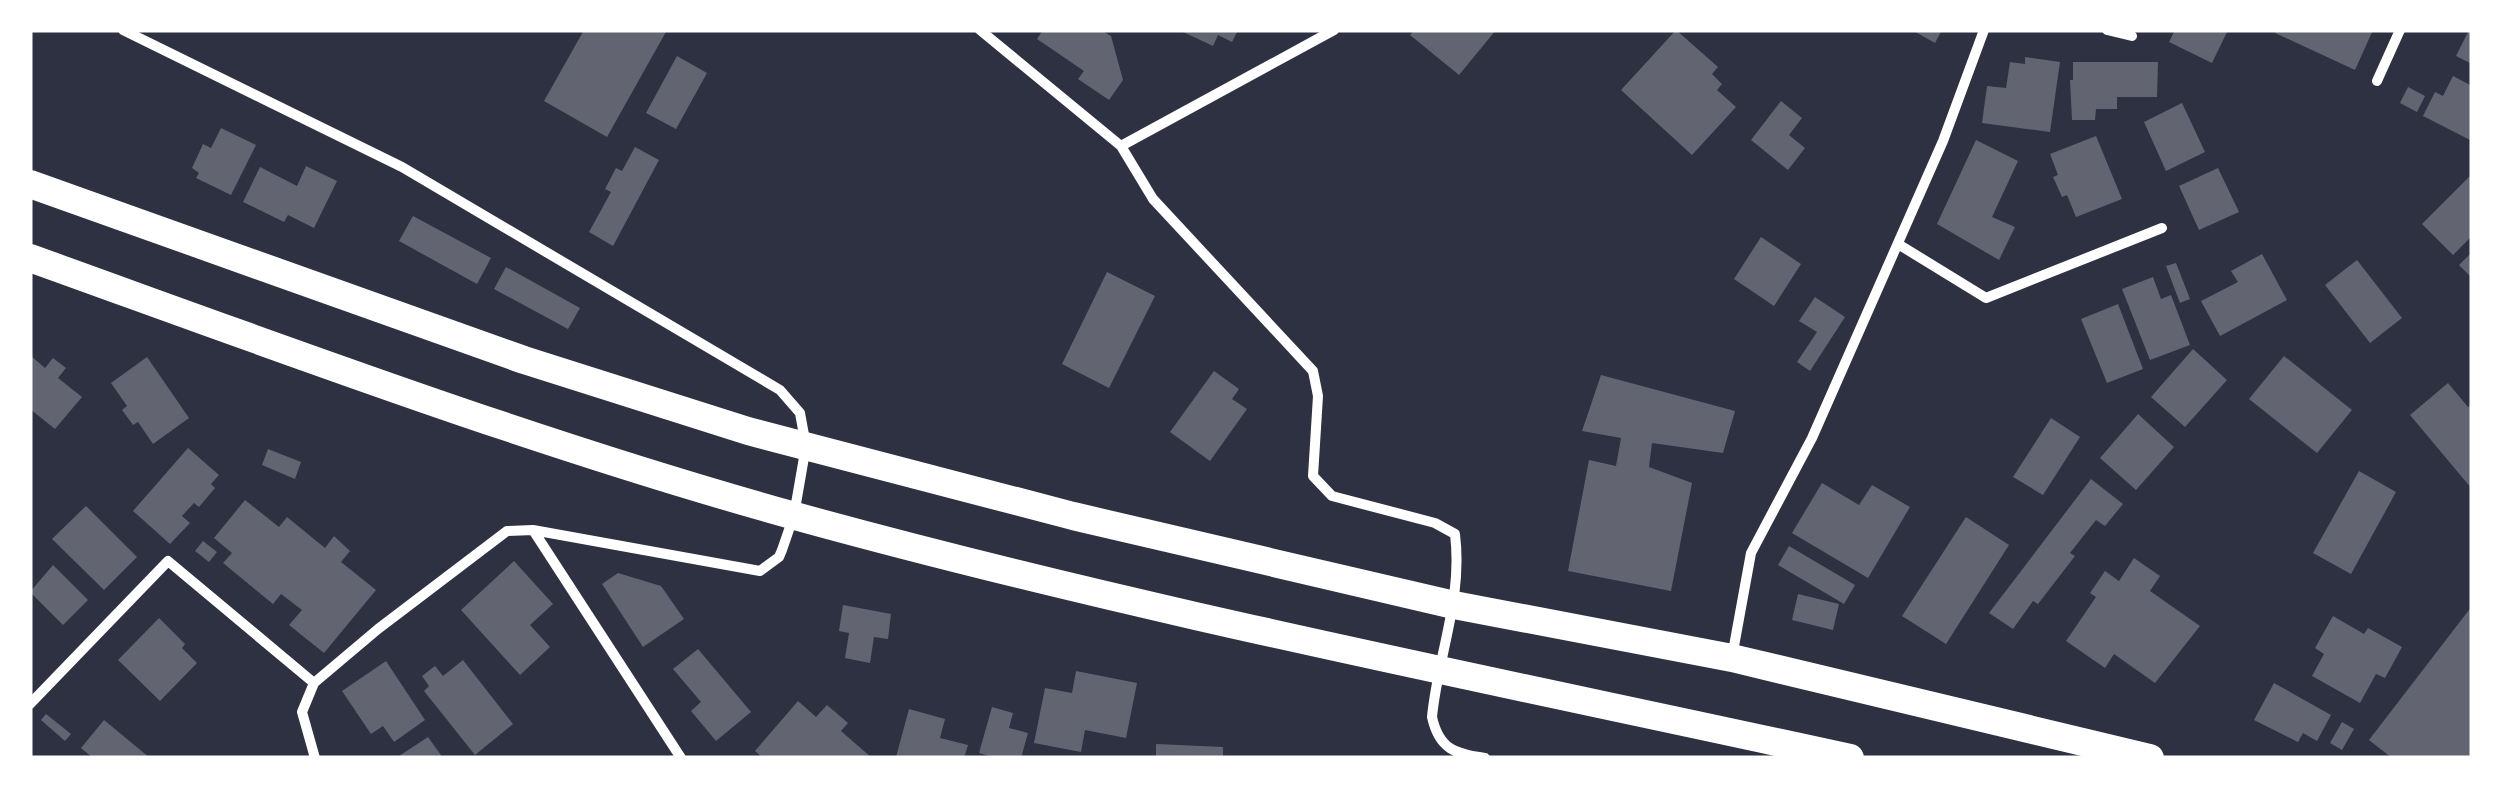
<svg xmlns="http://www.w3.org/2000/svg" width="2502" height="788" viewBox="0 0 2502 788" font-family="'Work Sans',sans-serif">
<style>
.building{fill:#626471}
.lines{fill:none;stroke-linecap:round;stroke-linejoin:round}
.minor{stroke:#fff;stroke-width:10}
.trunk{stroke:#fff;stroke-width:28}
</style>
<rect width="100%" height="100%" fill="#2d3142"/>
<!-- building -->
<path class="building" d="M584,30H667L607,137L544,101Z
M1043,30H1101L1111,36L1123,80L1109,100L1078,79L1084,71L1037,39Z
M1179,30H1238L1232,42L1218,35L1213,46Z
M1414,30H1496L1459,75L1410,35Z
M1676,30L1718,67L1712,74L1722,84L1717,90L1736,107L1692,155L1621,90Z
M1912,30H1942L1935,43Z
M2175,30H2228L2212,63L2169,42Z
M2276,30H2373L2355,70L2275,33Z
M2469,30H2472V64L2456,56Z
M677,56L707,73L676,129L646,113Z
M2025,57L2060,62L2050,132L1982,123L1987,86L2006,88L2010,62L2025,64Z
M2073,62H2158L2157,97H2117V109H2096L2095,120H2072L2070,80H2073Z
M2453,76L2472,86V141L2423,116L2435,92L2443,96Z
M2408,87L2425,96L2417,112L2400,103Z
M1781,101L1802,118L1789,135L1805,148L1788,170L1751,140Z
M2182,103L2205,152L2166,171L2144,122Z
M221,128L256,145L231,195L196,178L199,173L192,168L203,144L211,148Z
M2096,136L2122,199L2076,217L2067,195L2062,197L2053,177L2058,175L2050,154Z
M1976,140L2018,161L1992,217L2015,227L1999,260L1937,224Z
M635,147L659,160L613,246L589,232L611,192L605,189L616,168L622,171Z
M306,166L337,181L314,228L288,215L284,222L243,202L260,167L297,186Z
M2218,168L2239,212L2199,230L2179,186Z
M2472,174V236L2453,255L2422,224Z
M413,216L491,258L477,284L399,241Z
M1761,237L1801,264L1774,306L1734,279Z
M2472,252V278L2459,265Z
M2262,254L2287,300L2220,336L2201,301L2238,282L2231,271Z
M2357,260L2402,318L2370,343L2325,285Z
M2176,263L2190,299L2180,303L2166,266Z
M506,267L580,308L568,329L494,289Z
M1107,272L1155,296L1109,388L1062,364Z
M2153,277L2161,299L2171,295L2190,345L2150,360L2122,289Z
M1815,297L1845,317L1810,371L1797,362L1817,332L1799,321Z
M2118,304L2143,369L2107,383L2081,319Z
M2193,349L2227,380L2185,427L2151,397Z
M30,355L45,368L53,358L66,368L58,378L82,397L55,429L30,409Z
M2284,356L2352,410L2317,453L2249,399Z
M147,357L189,418L153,444L138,422L133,425L122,410L127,406L111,383Z
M1214,371L1239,389L1232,399L1247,409L1210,461L1170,432Z
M1601,375L1735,411L1723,453L1652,443L1649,467L1692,483L1671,591L1568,571L1589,460L1616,466L1621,438L1582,431Z
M2448,383L2468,407L2472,404V489L2410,415Z
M2138,414L2174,447L2136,490L2100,458Z
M2051,418L2080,437L2043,495L2013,477Z
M188,448L219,475L211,484L215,488L199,507L194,503L182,516L190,523L170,544L133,511Z
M268,449L301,462L295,479L262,465Z
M2359,471L2396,492L2351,574L2313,553Z
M2091,479L2123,504L2105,526L2096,520L2070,553L2075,556L2038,604L2033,601L2013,629L1989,613Z
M1822,483L1859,505L1872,485L1910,507L1868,578L1792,533Z
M245,500L279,527L287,517L325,548L334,536L350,551L341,562L376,590L324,653L289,625L302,610L281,594L273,604L223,563L232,553L214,538Z
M86,506L137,557L104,590L52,539Z
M1966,517L2009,545L1946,644L1902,616Z
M203,541L217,552L209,562L195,551Z
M1789,546L1855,585L1844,604L1778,565Z
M2134,558L2160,576L2150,591L2200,626L2155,683L2114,654L2105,668L2066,641L2096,597L2090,593L2105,571L2119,581Z
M514,561L553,604L530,625L550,647L520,675L461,610Z
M53,565L88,600L63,625L30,592Z
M618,573L661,586L684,619L643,647L602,584Z
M1798,594L1839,604L1833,630L1792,620Z
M843,605L891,614L888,639L874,637L870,663L845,658L849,633L839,631Z
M2472,606V752L2467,758H2392L2369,740Z
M2333,616L2364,634L2368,628L2402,647L2385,678L2376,674L2360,703L2312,676L2324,654L2315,648Z
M159,618L185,644L182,648L197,663L160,701L118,660Z
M698,649L751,712L716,741L691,711L701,702L673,669Z
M463,660L513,724L475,755L424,691L429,686L422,676L435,666L443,676Z
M386,661L425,720L394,742L383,726L371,734L342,691Z
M1076,671L1137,683L1126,738L1085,730L1081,752L1034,743L1045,688L1072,693Z
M2274,683L2331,715L2317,741L2303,733L2298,742L2254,720Z
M798,701L816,717L827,705L848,723L841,731L872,758H763L755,751Z
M992,707L1013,713L1009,728L1028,733L1021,758H997L979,753Z
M909,709L945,719L940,738L968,745L964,758L896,757Z
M46,714L71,734L65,741L41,720Z
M104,720L150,758H93L81,748Z
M2342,722L2354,729L2342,750L2330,743Z
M428,737L443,758H396Z
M1156,744L1223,747V758H1156Z"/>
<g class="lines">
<!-- minor -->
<path class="minor" d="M123,30L402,167L780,390L800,413L806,446L794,515L782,550L779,557L760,571L533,530L507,531L378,629L314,683L302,712L315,758
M980,30L1121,146L1153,199L1313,371L1318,396L1313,476L1332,496L1435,523L1455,534C1463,600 1438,654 1432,717C1439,749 1455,754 1485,758
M2107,30L2132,36
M2377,81L2400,30
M1121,146L1334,30
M1898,244L1986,298L2162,228
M533,530L681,758
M1732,657L1751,553L1812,438L1943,141L1984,30
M30,704L168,561L314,683"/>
<!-- trunk -->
<path class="trunk" d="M30,184L524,360L748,431L1073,516L1454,605L1732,658L2150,758
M30,258C283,349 536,444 795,516C1143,612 1498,681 1850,758"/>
</g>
<!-- border -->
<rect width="2502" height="788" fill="none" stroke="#ffffff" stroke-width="65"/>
</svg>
